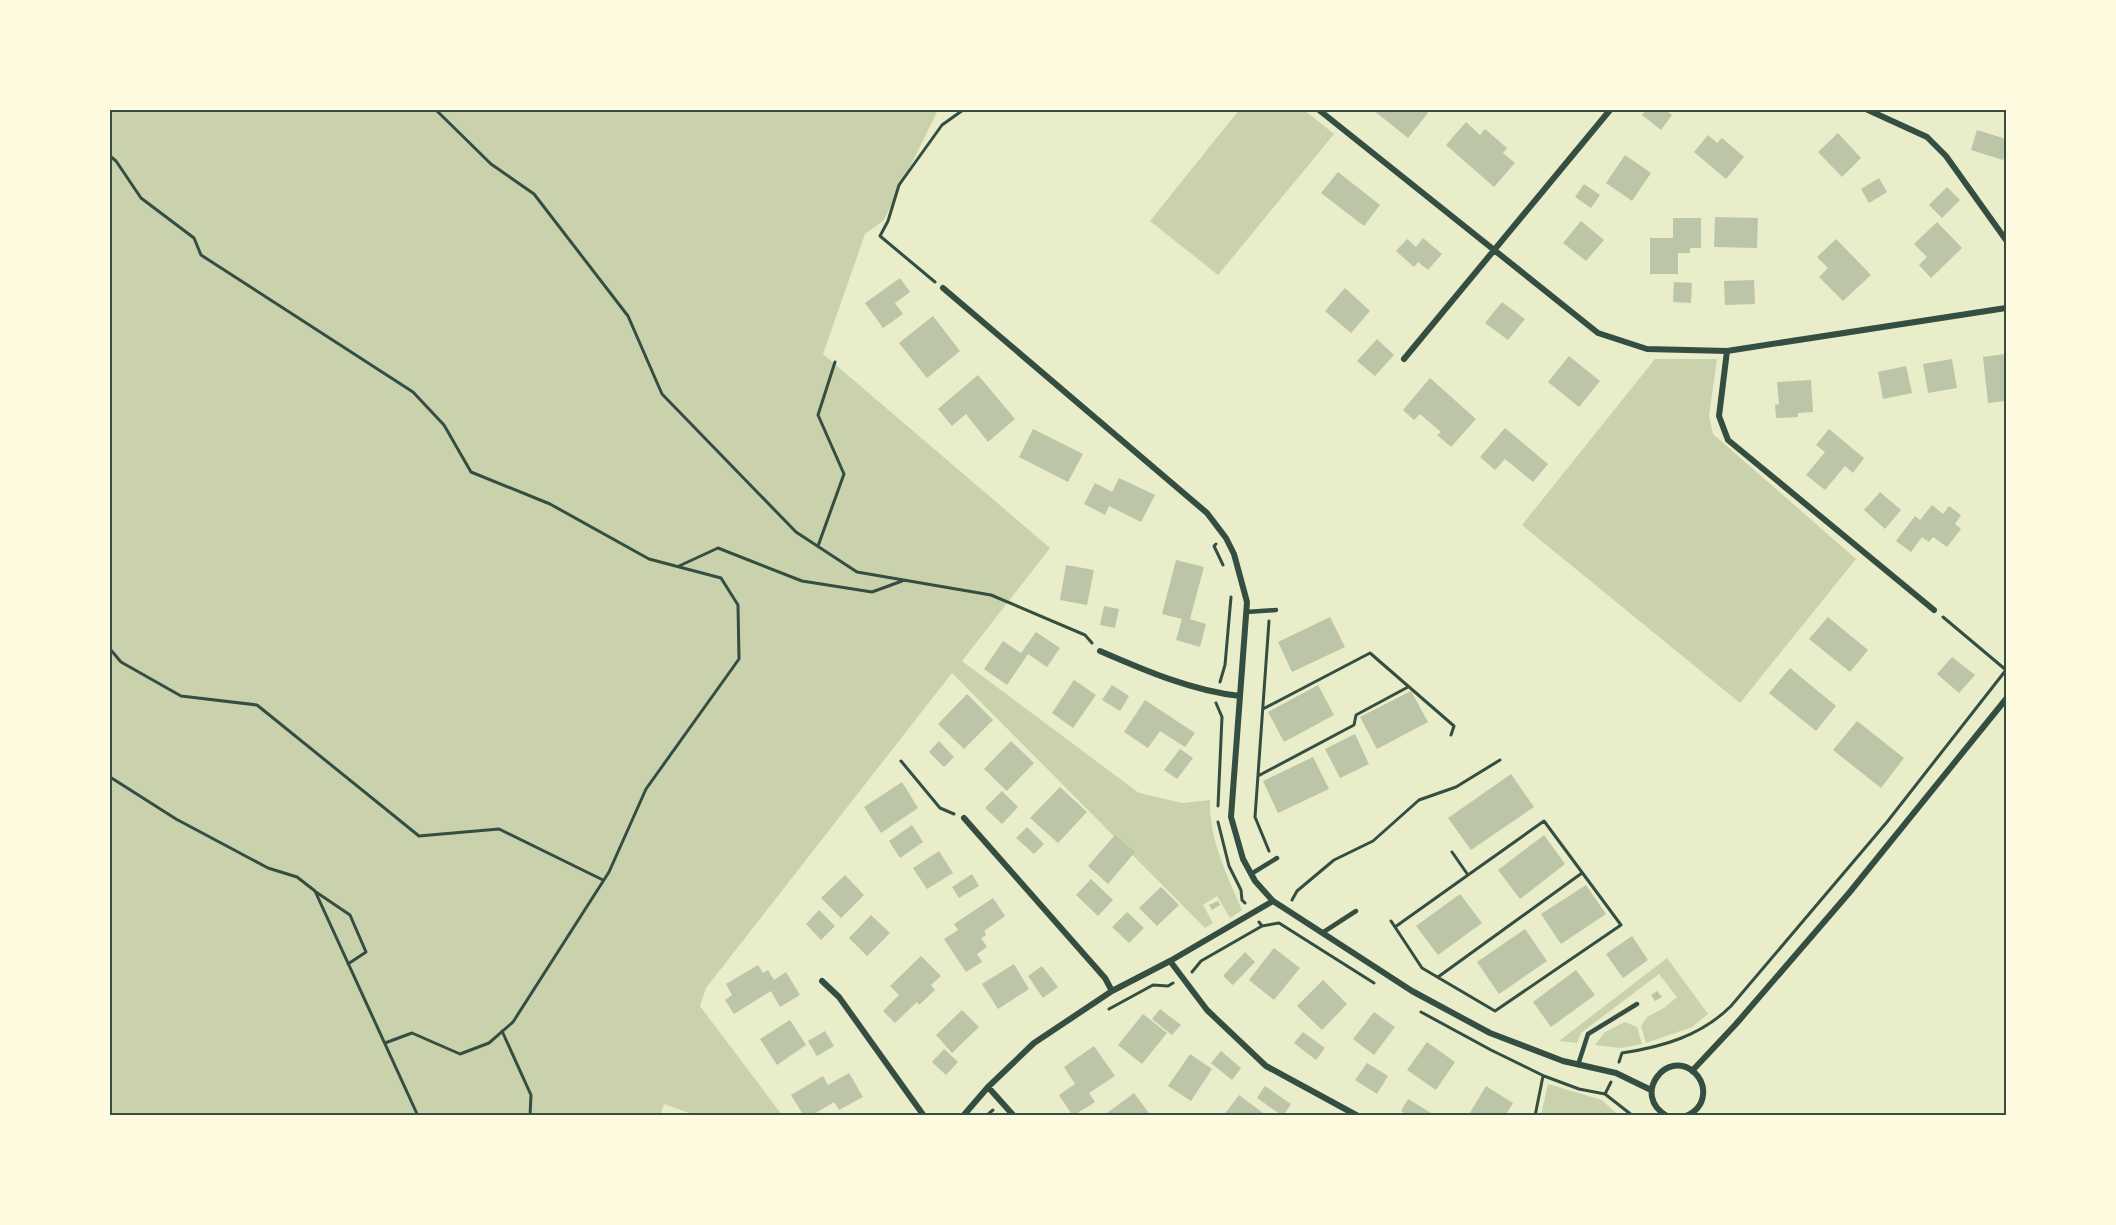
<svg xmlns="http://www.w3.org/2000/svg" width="2116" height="1225" viewBox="0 0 2116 1225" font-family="'Source Serif 4',serif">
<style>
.green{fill:#cad2ad}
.building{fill:#bcc5a7}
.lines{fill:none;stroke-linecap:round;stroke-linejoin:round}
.path{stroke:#344e41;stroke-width:3}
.service{stroke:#344e41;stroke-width:4.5}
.minor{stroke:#344e41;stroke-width:6}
.neatline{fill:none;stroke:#344e41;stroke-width:2}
</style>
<rect width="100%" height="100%" fill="#e9edc9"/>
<!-- green -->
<path class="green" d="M110,110H938L884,220L865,234L823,354L1050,548L962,661L1139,793L1182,803L1210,800C1209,839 1227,876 1242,910L1230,918L1217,896L1203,905L1213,923L1205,928L952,673L706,988L700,1006L782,1115H695L664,1104L660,1116H110Z
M1239,110H1304L1334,134L1218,275L1150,221Z
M1655,359H1717L1709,416L1713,434L1856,559L1740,703L1522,525Z
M1667,958L1708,1014L1692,1027L1646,1043L1641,1026L1647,1017L1664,1008L1677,997L1659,974L1581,1033L1577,1043L1559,1041Z
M1625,1022L1637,1027L1642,1044L1621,1048L1595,1045L1605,1032Z
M1548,1084L1602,1100L1618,1115H1541Z"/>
<!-- building -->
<path class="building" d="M1373,110H1423L1428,113L1408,138Z
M1646,110H1665L1672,115L1661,130L1642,115Z
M1466,122L1480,135L1485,129L1507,148L1503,153L1515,163L1494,187L1446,145Z
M1977,130L2006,139V148L2003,160L1971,150Z
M1838,133L1861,158L1842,177L1818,152Z
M1708,135L1717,143L1722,138L1744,157L1726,179L1694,152Z
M1625,155L1651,173L1632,201L1606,183Z
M1338,172L1380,205L1364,226L1321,193Z
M1879,178L1887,192L1869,203L1861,189Z
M1584,184L1600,195L1591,208L1575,197Z
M1947,187L1960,200L1942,218L1929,205Z
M1715,217L1758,218L1757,248L1714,247Z
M1673,218H1701V248H1690V253H1678V274H1650V238H1673Z
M1581,221L1604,240L1586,261L1563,243Z
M1937,222L1962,248L1931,278L1919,265L1927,257L1914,244Z
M1423,238L1442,254L1428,270L1418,262L1414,267L1396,251L1407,239L1416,247Z
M1836,239L1871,275L1843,301L1819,277L1828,268L1817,257Z
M900,278L910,292L895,303L903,314L883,328L865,303Z
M1754,280L1755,304L1725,305L1724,281Z
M1674,282L1692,283L1691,303L1673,302Z
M1345,288L1370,311L1351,333L1325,311Z
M1502,302L1525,319L1508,340L1485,323Z
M933,316L960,351L927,378L899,343Z
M1377,339L1394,355L1375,376L1357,361Z
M2005,354L2006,401L1988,403L1983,357Z
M1569,356L1600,381L1579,407L1548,382Z
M1952,359L1957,388L1928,393L1923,364Z
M1906,366L1912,393L1883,399L1878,372Z
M978,375L1015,419L988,442L966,414L952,426L938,409Z
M1430,378L1476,419L1451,447L1437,435L1441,432L1420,414L1414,420L1403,410Z
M1811,380L1813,412L1798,413V417L1776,418L1775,405L1779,404L1777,382Z
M1505,428L1548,464L1533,482L1505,459L1495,470L1480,457Z
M1033,429L1083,454L1068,482L1019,457Z
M1829,429L1864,458L1853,473L1845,466L1825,490L1806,475L1825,452L1816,445Z
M1119,478L1155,495L1141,522L1109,506L1105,515L1084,504L1095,483L1112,492Z
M1880,492L1901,510L1885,529L1864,510Z
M1932,505L1943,514L1949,506L1961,515L1955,524L1961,529L1947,547L1933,537L1929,542L1922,537L1911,552L1896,541L1915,516L1920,520Z
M1176,560L1204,567L1190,619L1206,624L1200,647L1176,640L1182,619L1162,614Z
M1066,565L1094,570L1087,605L1060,600Z
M1104,606L1119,609L1115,628L1100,625Z
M1330,617L1345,647L1292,672L1278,642Z
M1828,617L1868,650L1850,672L1809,639Z
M1036,632L1060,648L1047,667L1028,654L1007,685L984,669L1003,641L1021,653Z
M1952,657L1975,675L1959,693L1937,674Z
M1790,668L1836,706L1816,731L1769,693Z
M1074,680L1096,695L1073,728L1052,713Z
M1112,685L1129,696L1120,711L1102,700Z
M1318,685L1334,715L1284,742L1268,712Z
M1411,691L1428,722L1377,749L1360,717Z
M967,694L993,720L964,749L938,724Z
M1145,700L1195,733L1185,747L1160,731L1148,748L1124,732Z
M1857,721L1904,758L1881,788L1833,750Z
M1355,734L1369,764L1340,778L1325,749Z
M939,741L954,757L944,767L929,752Z
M1011,741L1034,763L1007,791L984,769Z
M1180,749L1193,758L1177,779L1164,770Z
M1313,757L1329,789L1278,813L1263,781Z
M1511,774L1534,807L1471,850L1448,818Z
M902,782L918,808L881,833L864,807Z
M1060,787L1087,812L1058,843L1030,818Z
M1002,791L1018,807L1002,824L985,808Z
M912,825L923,842L900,858L889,841Z
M1027,827L1044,844L1034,854L1016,838Z
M1115,835L1135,852L1108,884L1088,866Z
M1544,835L1565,864L1520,899L1498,870Z
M939,851L953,873L927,889L913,868Z
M972,874L979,886L959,898L952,887Z
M845,875L864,895L841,918L821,898Z
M1091,879L1113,900L1098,916L1076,895Z
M1586,885L1606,914L1561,944L1541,914Z
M1161,887L1179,905L1157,926L1139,908Z
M1460,894L1482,923L1438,955L1416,926Z
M993,898L1005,916L984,931L986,935L981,938L987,947L977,954L982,962L966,972L944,939L958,930L954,924Z
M1218,901L1220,905L1212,910L1209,905Z
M819,910L835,926L821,940L806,924Z
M1127,912L1144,928L1129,943L1112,927Z
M871,915L890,933L867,956L849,938Z
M1525,929L1547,961L1499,994L1477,962Z
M1632,936L1648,960L1623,978L1606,954Z
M1274,948L1300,968L1274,1000L1249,980Z
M1245,952L1255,962L1233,985L1223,976Z
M921,956L941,976L931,985L935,990L919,1005L917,1002L895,1023L883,1011L899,995L890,986Z
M1014,964L1029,989L998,1009L982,984Z
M758,965L763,973L768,970L774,980L786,972L800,995L780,1007L771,991L734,1014L725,1000L732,995L726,984Z
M1042,966L1058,987L1043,998L1028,976Z
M1576,970L1595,995L1551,1027L1533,1002Z
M1323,980L1347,1004L1322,1030L1297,1006Z
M1657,991L1662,997L1655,1001L1651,995Z
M1160,1009L1181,1025L1172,1035L1152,1019Z
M962,1010L979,1027L952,1053L936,1035Z
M1374,1012L1395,1027L1374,1055L1353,1039Z
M1143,1014L1167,1033L1142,1064L1118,1045Z
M790,1020L806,1045L777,1065L760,1039Z
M825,1031L834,1046L817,1056L808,1041Z
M1303,1032L1325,1048L1316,1060L1294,1043Z
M1427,1042L1455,1062L1436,1090L1407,1070Z
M1094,1046L1115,1076L1089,1093L1095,1102L1073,1116L1059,1095L1075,1084L1064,1067Z
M944,1049L958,1062L946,1075L932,1062Z
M1221,1051L1241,1068L1232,1080L1211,1063Z
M1190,1054L1212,1069L1191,1101L1168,1086Z
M1367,1063L1388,1076L1377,1094L1355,1080Z
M849,1073L863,1097L839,1110L834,1102L811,1116H804L791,1095L823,1076L828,1085Z
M1265,1086L1291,1104L1283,1116L1257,1098Z
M1486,1086L1513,1103L1505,1116H1468Z
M1134,1093L1151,1116H1103Z
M1239,1095L1267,1116H1223Z
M1408,1099L1431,1113L1429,1116H1408L1401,1111Z"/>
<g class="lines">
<!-- path -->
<path class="path" d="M436,110L491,164L534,194L628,316L662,394L796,532L857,572L991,595L1085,635L1092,643
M110,156L116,161L141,198L194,238L201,255L413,392L444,425L471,472L550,504L649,559L721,578L738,605L739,659L646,789L609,872L513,1022L489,1043L460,1054L412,1033L385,1043
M935,282L880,236L888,221L899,185L942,125L963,110
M1216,544L1214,546L1223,565
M818,546L844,474L818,415L835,362
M679,566L718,548L802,581L872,592L902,581
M1943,617L2006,670
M1269,621L1255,817L1269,851
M110,649L121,662L181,696L257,705L419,836L499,829L603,880
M1220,682L1225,665L1231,597
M1216,703L1222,717L1218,806
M1263,709L1370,653L1454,726L1451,735
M901,761L940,808L954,814
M1258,776L1354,725L1356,715L1408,687
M110,777L176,819L268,868L297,877L315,891L418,1116
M1218,822L1229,866L1241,890L1242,900L1245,903
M316,892L350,915L366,952L348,964
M1292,900L1297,891L1334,860L1373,841L1419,800L1456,787L1500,760
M1391,921L1422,968L1495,1011L1621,925L1544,821L1468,875L1452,852
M1259,922L1262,926L1279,923L1374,983
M1395,927L1468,875
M1192,972L1201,961L1262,926
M1438,977L1582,873
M1109,1009L1153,985L1168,986L1173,983
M1421,1012L1491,1050L1544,1076L1579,1089L1605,1094L1633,1116
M502,1031L531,1095L530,1116
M1619,1062L1622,1053C1662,1047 1701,1036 1731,1006L1887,822L2006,670
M1605,1094L1611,1082
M986,1116L993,1110
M1535,1116L1543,1076"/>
<!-- service -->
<path class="service" d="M1246,612L1276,610
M1251,874L1277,858
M1322,933L1356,911
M1578,1065L1588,1034L1637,1004"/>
<!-- minor -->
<path class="minor" d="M1319,110L1598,333L1647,349L1727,351L2006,308
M1868,110L1927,137L1946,156L2006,240
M943,288L1207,513L1226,538L1234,554L1247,602L1231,817L1243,859L1255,881L1273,901L1287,910L1412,991L1490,1033L1563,1061L1616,1073L1651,1090
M1727,351L1719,416L1728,440L1934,610
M1404,359L1610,110
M1100,651C1144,670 1192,691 1240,696
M964,818L1105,978L1112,991
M1170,961L1207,1010L1266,1066L1358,1116
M822,981L839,997L924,1116
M1692,1071L1736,1024L1849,893L2006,699
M988,1087L1014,1116
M963,1116L988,1087L1034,1043L1112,991L1170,961L1273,901
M1667,1116C1630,1095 1668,1047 1695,1073C1701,1079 1704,1087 1703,1095C1702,1105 1695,1112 1686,1116"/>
</g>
<!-- border -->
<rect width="2116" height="1225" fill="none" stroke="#fefae0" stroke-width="222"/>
<rect x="111" y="111" width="1894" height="1003" class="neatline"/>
</svg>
